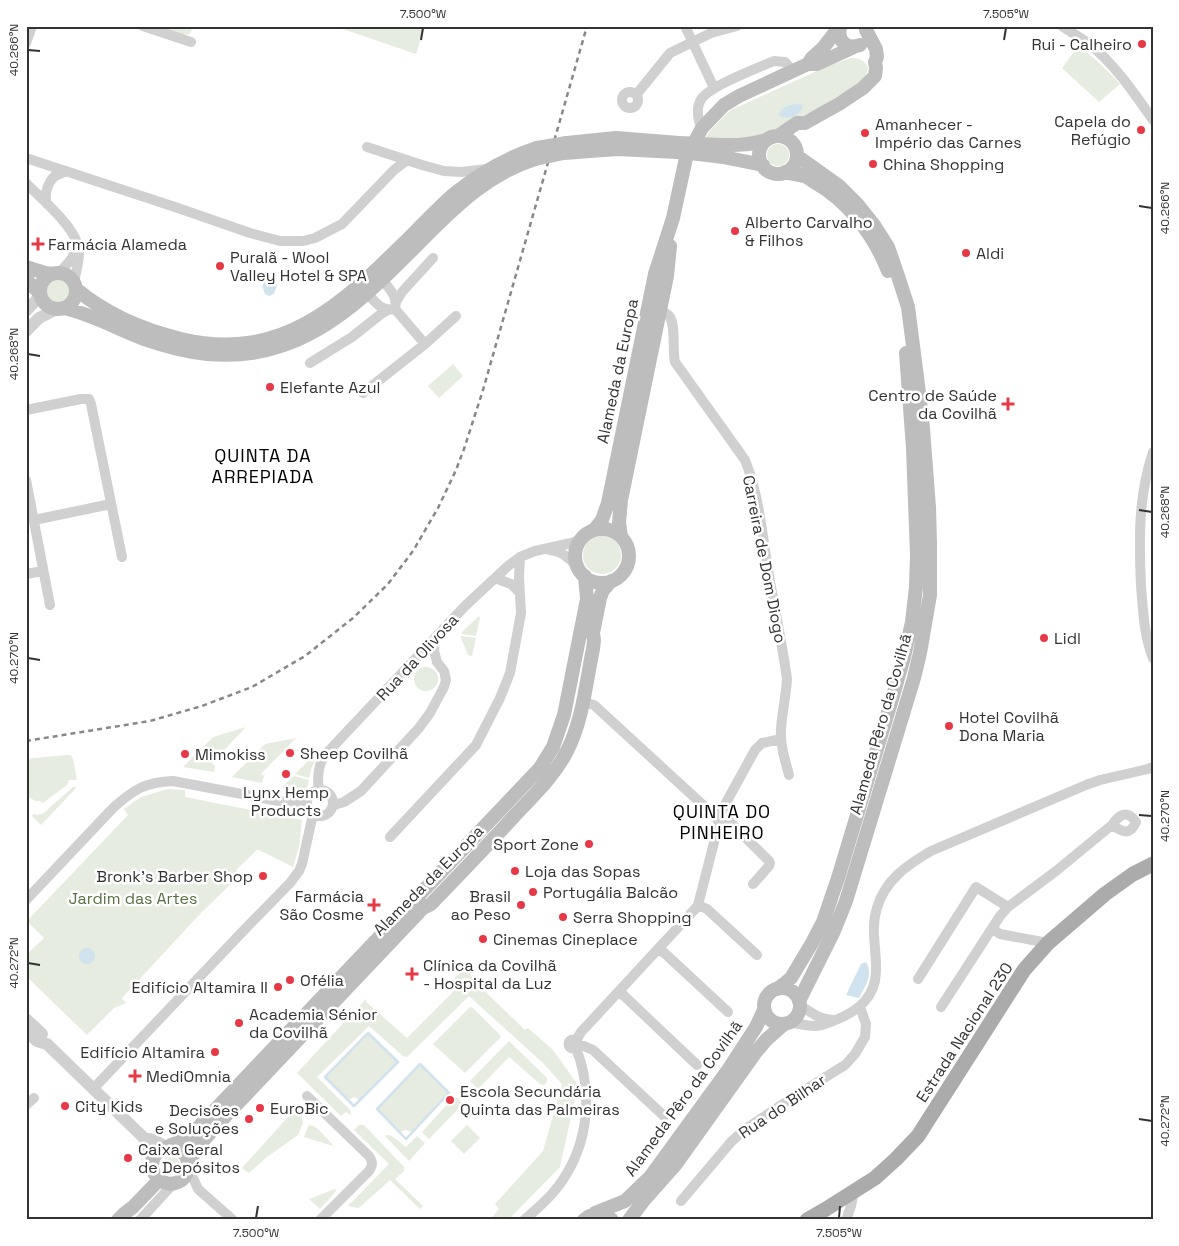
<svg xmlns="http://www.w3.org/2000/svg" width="1179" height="1246" viewBox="0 0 1179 1246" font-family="'Space Grotesk',sans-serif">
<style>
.green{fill:#e6ecdf}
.water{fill:#cfe2ee}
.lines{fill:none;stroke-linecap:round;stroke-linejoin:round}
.stream{stroke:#cfe2ee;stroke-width:2.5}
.minor{stroke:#d0d0d0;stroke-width:10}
.tertiary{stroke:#d0d0d0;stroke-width:12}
.secondary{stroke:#bdbdbd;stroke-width:14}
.primary{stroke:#ababab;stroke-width:15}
.rail{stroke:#888;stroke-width:2.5;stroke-dasharray:5 4;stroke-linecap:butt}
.secondary-bridge{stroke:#bdbdbd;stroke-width:14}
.ticks{fill:none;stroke:#333;stroke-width:2}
.poi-dot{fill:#e63946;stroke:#fff;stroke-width:2}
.labels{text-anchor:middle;stroke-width:5;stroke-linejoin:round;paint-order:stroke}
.poi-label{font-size:16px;fill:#333;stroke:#fff;text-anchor:start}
.street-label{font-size:16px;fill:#333;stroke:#fff}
.park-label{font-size:16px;fill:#56703f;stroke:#fff}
.neighbourhood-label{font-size:18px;letter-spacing:1px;fill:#000;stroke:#fff}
.neatline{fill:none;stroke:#333;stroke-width:2}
.ticks-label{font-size:12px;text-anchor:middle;fill:#333}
</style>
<rect width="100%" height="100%" fill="#fff"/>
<!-- green -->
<path class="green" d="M156,26H193L190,34L184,35Z
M334,26H425L416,54Z
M1078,46C1094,57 1107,70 1120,84L1099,102L1062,68Z
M851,58C860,58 864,60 868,68L866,75L858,84L819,108L757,138L705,139C712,127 721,119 731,110L830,65Z
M767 155a11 11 0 1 1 22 0a11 11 0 1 1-22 0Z
M47 291a12 12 0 1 1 24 0a12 12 0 1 1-24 0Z
M453,364L463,376L439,398L428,386Z
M583 555a19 19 0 1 1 38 0a19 19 0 1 1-38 0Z
M479,616L480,618L476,636L462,634V632Z
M461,636L476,638L472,656L468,655L461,638Z
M414 679a12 12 0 1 1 24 0a12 12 0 1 1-24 0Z
M246,727L212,763L215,766L214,772L183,767L213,737Z
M296,738L261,774L264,776L262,783L232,777L265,744Z
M66,755H71L73,759L77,780H69L67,785L43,803L40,801H35L26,795V759Z
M313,756L316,759L312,767L309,778L295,774Z
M294,776L309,780L307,789L299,797H297L299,790L282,787Z
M73,787H77L41,825L32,816L34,814C39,816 46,813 48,809Z
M168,789L185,790V797L302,820L299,847L293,867L259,850H257L236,870L240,875L200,914L122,998L126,1003L114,1008L87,1035L26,976V955L44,938L27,921L128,815L124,809L141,797Z
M464,969L476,980L475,982L525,1030L528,1028L553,1050L578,1085L560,1167L508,1220H490L499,1209L495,1204L543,1151L562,1084L543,1063L469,996L407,1057L403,1056L369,1026L317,1077L350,1110L351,1115L346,1112L341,1116L297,1073L366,999V1002L407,1038L460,985L454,978Z
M470,1007L473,1008L500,1035L501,1037L465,1073L433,1044Z
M368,1033L398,1062L360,1100L354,1097L348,1100L325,1077Z
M509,1041L547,1078V1082L544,1085L540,1084L509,1057L478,1089L470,1081Z
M420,1064L449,1093L412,1132L406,1130L400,1132L377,1109Z
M454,1097L458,1098L463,1104L429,1139L422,1132Z
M302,1106L301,1114L303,1123L298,1135L267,1157L249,1173L242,1168L287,1118Z
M359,1125H364L404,1167V1171L395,1179L423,1206L420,1209L390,1180L361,1206L358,1208L348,1206L389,1164L354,1130Z
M467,1125L480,1138L464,1154L451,1141Z
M308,1126C310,1126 311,1125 313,1126C318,1127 332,1144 335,1148L333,1146L304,1137Z
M388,1135L392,1136L406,1147L417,1136L425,1143L409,1161L385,1136Z
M162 1165a9 9 0 1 1 18 0a9 9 0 1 1-18 0Z
M335,1189L336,1191L320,1209L309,1199Z"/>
<!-- water -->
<path class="water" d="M796,104L803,105C801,116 788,121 779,115C780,107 789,105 796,104Z
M267,273L277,285L274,294L269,296L265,294L262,285L264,284L263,282V275Z
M79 956a8 8 0 1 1 16 0a8 8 0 1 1-16 0Z
M866,962C874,974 865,987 859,998L846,995L861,964Z"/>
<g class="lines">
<!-- stream -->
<path class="stream" d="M368,1033L398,1062L354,1106L325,1077Z
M420,1064L449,1093L406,1139L377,1109Z"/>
<!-- minor -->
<path class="minor" d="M143,26L191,42
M685,26L714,88
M1062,26C1070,32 1080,37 1088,43C1114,63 1134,93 1153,120
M26,43L32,26
M622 100a8 8 0 1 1 16 0a8 8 0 1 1-16 0Z
M636,95L670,53L711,33L737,26
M702,128C697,119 696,106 702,98C712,85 758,68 774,61L785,62L793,71
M367,147L422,165L444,171L461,172L487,169
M26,158L178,208L250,233L280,241H303L315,238L342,224L394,170L407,160
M26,183C41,199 80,230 79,253C79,264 75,274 74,284
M47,204C44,195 47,183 55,176C58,174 63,173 66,171
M58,274C65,266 74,259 76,248
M367,293C375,302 382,312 395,309C398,296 389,289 382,279
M396,302L402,292L433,258
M395,309L425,344
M660,310C664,312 668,314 670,317C676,328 672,349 675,362L745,460C759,495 762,533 768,569C774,606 782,642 787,679C786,697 782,712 781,729C780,745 785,760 789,775
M310,363L352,337L381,314L388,310
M363,393L425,344L456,316
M26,410L81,399H89L91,404L122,557
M1153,452C1138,496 1139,541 1141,586C1143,610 1144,636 1153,658
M26,480L50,605
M34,520L111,504
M546,549C563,552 565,555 577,566
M26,574L43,571
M495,578L511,584L520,593
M307 803a13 13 0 1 1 26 0a13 13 0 1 1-26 0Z
M319,790C317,777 318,764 326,754L465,606L508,566L520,557L535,551L580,541
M334,805L344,802L361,791L419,728L430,713L444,687L446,680L444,671L437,662L434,651L435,639
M717,819L755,750L762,743L781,739
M719,821L724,820L730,822L769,861L770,863L769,866L753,884
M390,837L476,745L500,698L510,673L521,613L519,577L520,557
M26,900L113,808C133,790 145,782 173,781L300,805H307
M698,905L707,909L757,955
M993,929L1000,934L1048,943
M659,948L728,1012
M918,979L976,887L1008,907
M619,991L697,1065
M800,1006C814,1013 815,1018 833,1020
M941,1007L1000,916L1008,907L1056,871L1112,825C1122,832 1130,836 1136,822C1127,809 1119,815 1112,825
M789,1022C798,1024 807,1026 816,1026C823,1026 831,1022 838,1019C859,1010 875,997 876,972C877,950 870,929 877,908C885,880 907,865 931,851L1086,785L1100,780L1148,769L1153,767
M568.5 1044a4.5 4.5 0 1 1 9 0a4.5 4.5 0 1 1-9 0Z
M576,1041L581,1032L596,1016L695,909L698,905L719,823L716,817L594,705L583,702
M577,1045L584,1046L593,1050L664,1116
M93,1089L246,928L290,883L299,871L302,864L313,814
M307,1096L369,1156C373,1162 373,1165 369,1171L320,1220
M26,1105L34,1098
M189,1169L198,1189L233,1220
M681,1201L731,1142L744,1130L795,1096L845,1065L855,1054L865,1037L866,1024L860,1007
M140,1220L173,1184
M524,1220C538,1208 552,1196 562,1181C589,1142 593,1091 576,1048
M846,1220L851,1206L854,1191"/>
<!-- tertiary -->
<path class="tertiary" d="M26,311L41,295
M26,331L39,318L57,309
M26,1019L42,1034
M26,1031L37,1041L47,1044L145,1139L146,1144L153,1160
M145,1139C153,1138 159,1143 165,1147"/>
<!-- secondary -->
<path class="secondary" d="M840,28C837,41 847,50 860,45
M808,64L812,58L823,48L840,26
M778,136L797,123H805L839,104L863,88L875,76L876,68L875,62L877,57L876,49L866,30
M759 155a19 19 0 1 1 38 0a19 19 0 1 1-38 0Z
M567,143L616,138L679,143
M702,144C725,145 744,147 766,140
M564,153L617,149L678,152
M699,154L723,157L763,165
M797,156L839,186L858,205L874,225L888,247L898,276L908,307L922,416L929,507L930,544V595L920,653L914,678L846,901L834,931L799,1001
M785,172C791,174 798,174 804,176C808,177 811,180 814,182C848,201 874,235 888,271
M26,267L45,273L53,274
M40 291a18 18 0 1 1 36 0a18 18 0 1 1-36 0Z
M26,280L40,293
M76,289C106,314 143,330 181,339C282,363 341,305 408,239C423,224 438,208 454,194C479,174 506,158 537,148
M63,308C92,314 117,329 144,339C164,346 186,352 207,354C231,356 258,354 281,346C339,327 383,279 425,237C457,205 490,173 535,159
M575 556a27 27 0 1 1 54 0a27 27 0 1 1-54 0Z
M594,530L602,520L608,503L655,274L673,218L686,158L702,128L724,105L739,96L808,64H817L854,47
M621,536L619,523L621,500L667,276L670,246
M764 1006a18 18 0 1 1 36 0a18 18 0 1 1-36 0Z
M777,989L784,984L791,978L812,943L823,922L838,878L893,696L904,657L912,622L916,587L917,555L913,448L906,353
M171,1145C201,1154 188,1192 163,1182C159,1179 155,1176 153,1171C148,1154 162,1149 174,1144C180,1142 186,1139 191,1135L540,768L553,747L564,715L587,599L585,576
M188,1160L194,1154L200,1144L218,1124L423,908L431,904C460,874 489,844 517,813C535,794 555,775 567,751C583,720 586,682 593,649L594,640L593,633L600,598L603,590L611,581
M595,1213L625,1201L650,1177L728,1070L756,1027L764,1010
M118,1220L125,1213L133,1207L159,1180
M584,1220C593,1212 603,1212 612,1220
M629,1220L644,1200L676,1164L756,1052L766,1040L784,1024"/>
<!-- primary -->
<path class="primary" d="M807,1220L826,1209L875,1178L896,1159L918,1136L1024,970L1048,943L1105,894L1133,874L1153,864"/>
<!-- rail -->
<path class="rail" d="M26,741L150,721L202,706L252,687L305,656L353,618L388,584L413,551L438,508L456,470L464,449L483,390L587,26"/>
<!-- secondary-bridge -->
<path class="secondary-bridge" d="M679,143L702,144
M537,148L567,143
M678,152L699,154
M535,159L564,153"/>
</g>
<!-- ticks -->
<path class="ticks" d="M421,40L423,28M1004,40L1006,28M28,50L40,51M1139,206L1152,208M28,354L40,356M1139,510L1152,512M28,658L40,660M1139,815L1152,816M28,963L40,965M1139,1119L1152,1121M256,1218L258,1206M839,1218L840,1206"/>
<!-- markers -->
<g class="poi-dot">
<circle cx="1142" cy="44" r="5"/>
<circle cx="1141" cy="130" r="5"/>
<circle cx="865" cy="133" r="5"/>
<circle cx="873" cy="164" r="5"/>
<circle cx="735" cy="231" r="5"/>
<path d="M35.5 236.5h5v5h5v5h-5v5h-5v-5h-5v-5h5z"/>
<circle cx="966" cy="253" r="5"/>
<circle cx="220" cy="266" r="5"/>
<circle cx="270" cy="387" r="5"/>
<path d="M1005.5 396.5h5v5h5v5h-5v5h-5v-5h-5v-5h5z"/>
<circle cx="1044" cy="638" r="5"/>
<circle cx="949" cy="726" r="5"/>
<circle cx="290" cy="753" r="5"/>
<circle cx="185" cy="754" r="5"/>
<circle cx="286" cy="774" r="5"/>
<circle cx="589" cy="844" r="5"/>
<circle cx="515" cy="871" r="5"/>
<circle cx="263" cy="876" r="5"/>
<circle cx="533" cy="892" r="5"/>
<path d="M371.5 897.5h5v5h5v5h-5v5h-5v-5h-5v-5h5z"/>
<circle cx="521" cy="905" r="5"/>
<circle cx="563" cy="917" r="5"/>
<circle cx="483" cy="939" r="5"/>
<path d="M409.5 966.5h5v5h5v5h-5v5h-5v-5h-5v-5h5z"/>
<circle cx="290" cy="980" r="5"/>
<circle cx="278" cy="987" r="5"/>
<circle cx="239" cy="1023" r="5"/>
<circle cx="215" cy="1052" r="5"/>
<path d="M132.5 1068.5h5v5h5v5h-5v5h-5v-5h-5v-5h5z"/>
<circle cx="450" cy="1100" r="5"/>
<circle cx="65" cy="1106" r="5"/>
<circle cx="260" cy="1108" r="5"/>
<circle cx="249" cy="1119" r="5"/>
<circle cx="128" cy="1158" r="5"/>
</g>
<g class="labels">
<!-- poi labels -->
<g class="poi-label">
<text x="1132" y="50" text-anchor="end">Rui - Calheiro</text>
<text x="1131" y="127" text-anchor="end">Capela do<tspan x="1131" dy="18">Refúgio</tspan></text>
<text x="875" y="130">Amanhecer -<tspan x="875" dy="18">Império das Carnes</tspan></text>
<text x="883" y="170">China Shopping</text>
<text x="745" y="228">Alberto Carvalho<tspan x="745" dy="18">&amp; Filhos</tspan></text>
<text x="48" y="250">Farmácia Alameda</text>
<text x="976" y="259">Aldi</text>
<text x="230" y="263">Puralã - Wool<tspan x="230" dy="18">Valley Hotel &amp; SPA</tspan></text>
<text x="280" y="393">Elefante Azul</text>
<text x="997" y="401" text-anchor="end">Centro de Saúde<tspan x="997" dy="18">da Covilhã</tspan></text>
<text x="1054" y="644">Lidl</text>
<text x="959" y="723">Hotel Covilhã<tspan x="959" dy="18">Dona Maria</tspan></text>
<text x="300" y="759">Sheep Covilhã</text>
<text x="195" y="760">Mimokiss</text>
<text x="286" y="798" text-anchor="middle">Lynx Hemp<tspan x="286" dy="18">Products</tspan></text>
<text x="579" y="850" text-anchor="end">Sport Zone</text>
<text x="525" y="877">Loja das Sopas</text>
<text x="253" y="882" text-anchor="end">Bronk's Barber Shop</text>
<text x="543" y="898">Portugália Balcão</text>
<text x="364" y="902" text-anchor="end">Farmácia<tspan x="364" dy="18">São Cosme</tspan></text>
<text x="511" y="902" text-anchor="end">Brasil<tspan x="511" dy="18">ao Peso</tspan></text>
<text x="573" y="923">Serra Shopping</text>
<text x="493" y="945">Cinemas Cineplace</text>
<text x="423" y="971">Clínica da Covilhã<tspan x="423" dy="18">- Hospital da Luz</tspan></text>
<text x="300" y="986">Ofélia</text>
<text x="268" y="993" text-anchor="end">Edifício Altamira II</text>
<text x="249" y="1020">Academia Sénior<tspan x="249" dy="18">da Covilhã</tspan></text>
<text x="205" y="1058" text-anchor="end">Edifício Altamira</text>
<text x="146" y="1082">MediOmnia</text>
<text x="460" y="1097">Escola Secundária<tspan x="460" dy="18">Quinta das Palmeiras</tspan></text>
<text x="75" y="1112">City Kids</text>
<text x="270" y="1114">EuroBic</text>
<text x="239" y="1116" text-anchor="end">Decisões<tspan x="239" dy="18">e Soluções</tspan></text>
<text x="138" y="1155">Caixa Geral<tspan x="138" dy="18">de Depósitos</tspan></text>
</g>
<!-- street labels -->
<g class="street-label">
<text transform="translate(617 371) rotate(-78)" y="6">Alameda da Europa</text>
<text transform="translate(765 559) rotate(79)" y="6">Carreira de Dom Diogo</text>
<text transform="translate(417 657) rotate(-47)" y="6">Rua da Olivosa</text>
<text transform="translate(880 724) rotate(-74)" y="6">Alameda Pêro da Covilhã</text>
<text transform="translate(428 880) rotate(-45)" y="6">Alameda da Europa</text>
<text transform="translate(964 1032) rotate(-57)" y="6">Estrada Nacional 230</text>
<text transform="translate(683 1098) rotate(-54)" y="6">Alameda Pêro da Covilhã</text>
<text transform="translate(782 1106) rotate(-34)" y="6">Rua do Bilhar</text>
</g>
<!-- park labels -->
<g class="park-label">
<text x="133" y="904">Jardim das Artes</text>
</g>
<!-- neighbourhood labels -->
<g class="neighbourhood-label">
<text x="263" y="462">QUINTA DA<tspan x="263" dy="21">ARREPIADA</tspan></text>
<text x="722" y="818">QUINTA DO<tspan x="722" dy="21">PINHEIRO</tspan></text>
</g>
</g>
<!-- border -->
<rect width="1179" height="1246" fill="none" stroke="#ffffff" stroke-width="55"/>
<rect x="28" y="28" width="1124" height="1190" class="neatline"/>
<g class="ticks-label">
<text x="423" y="18">7.500°W</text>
<text x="1006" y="18">7.505°W</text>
<text transform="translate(14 50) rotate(-90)" y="4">40.266°N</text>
<text transform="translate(1165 208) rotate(-90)" y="4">40.266°N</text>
<text transform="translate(14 354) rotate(-90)" y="4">40.268°N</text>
<text transform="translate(1165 512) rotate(-90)" y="4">40.268°N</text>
<text transform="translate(14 658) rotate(-90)" y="4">40.270°N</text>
<text transform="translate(1165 816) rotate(-90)" y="4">40.270°N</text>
<text transform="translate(14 963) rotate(-90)" y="4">40.272°N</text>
<text transform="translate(1165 1121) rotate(-90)" y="4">40.272°N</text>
<text x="256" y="1237">7.500°W</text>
<text x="839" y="1237">7.505°W</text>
</g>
</svg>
